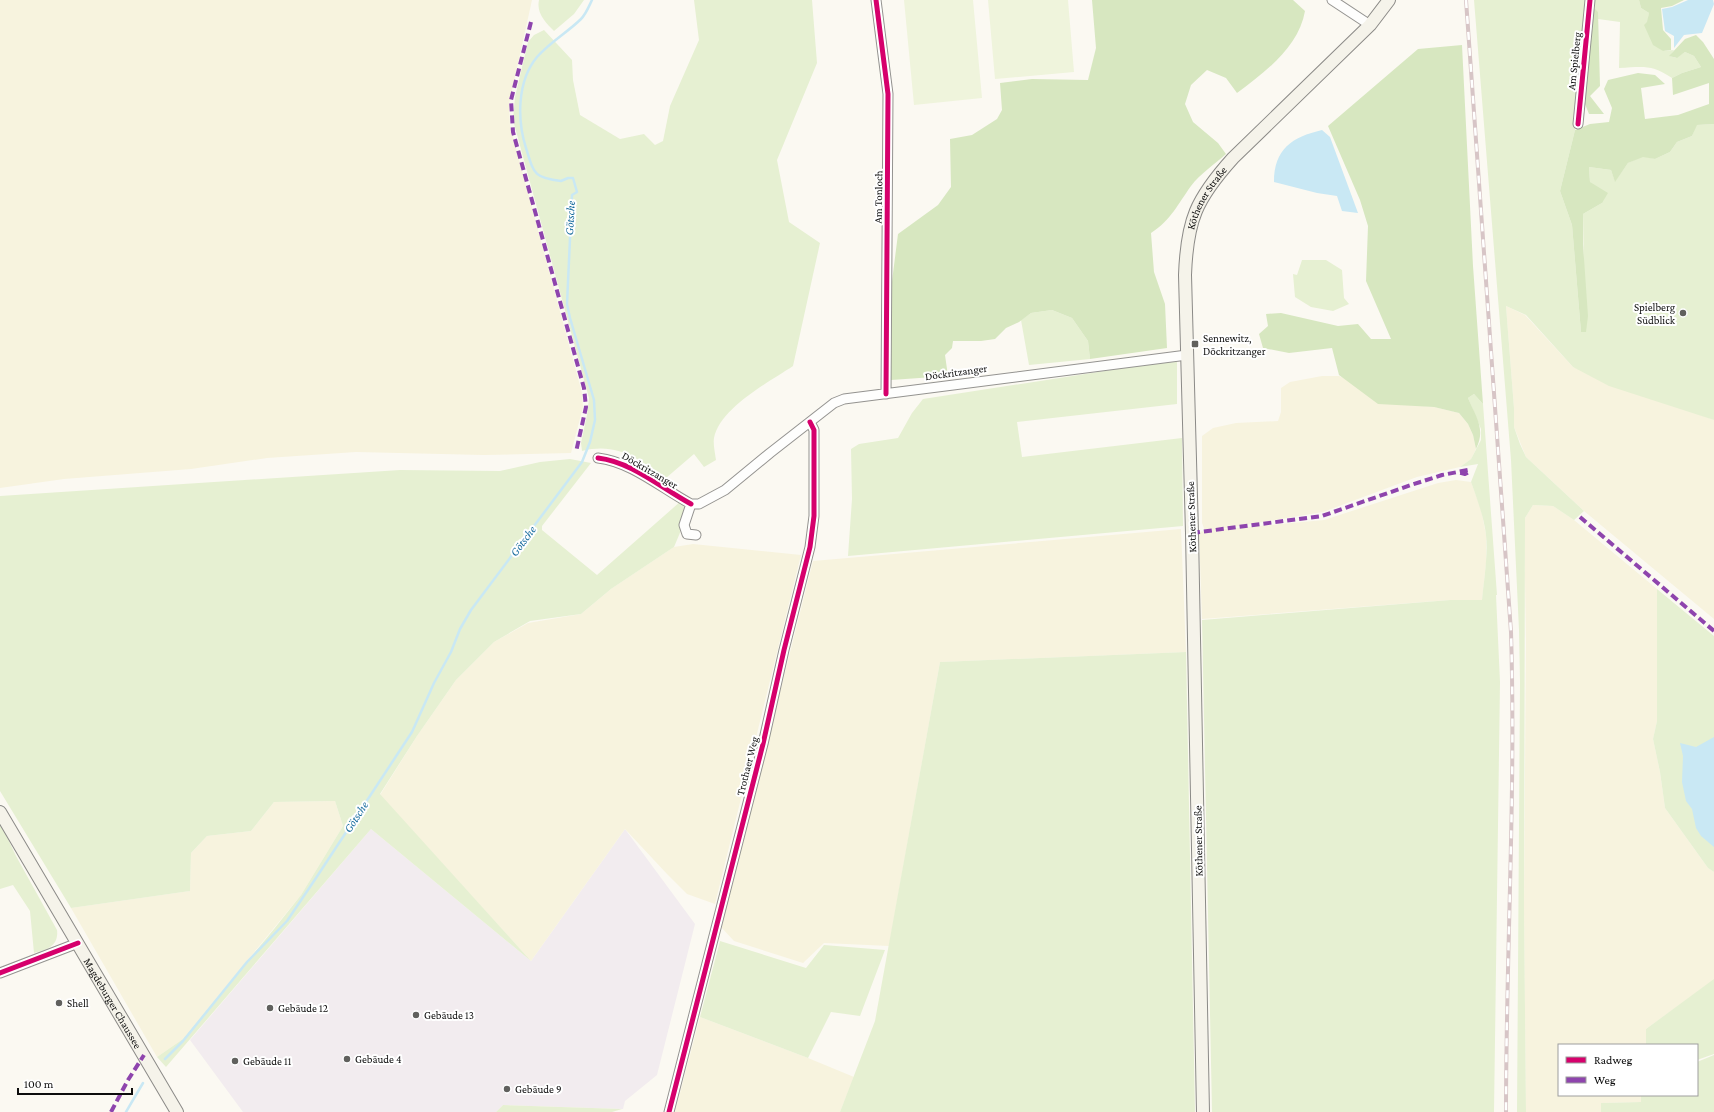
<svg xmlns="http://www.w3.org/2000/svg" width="1714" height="1112" viewBox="0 0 1714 1112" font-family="'Crimson Pro',serif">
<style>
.industrial{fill:#f2ecef}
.farmland{fill:#f7f3de}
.green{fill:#e6f0d2}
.forest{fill:#d7e7c0}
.pitch{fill:#eff4dc}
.water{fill:#c9e8f4}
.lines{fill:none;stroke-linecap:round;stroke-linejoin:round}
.stream{stroke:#c9e8f4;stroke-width:2.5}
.street-casing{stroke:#949390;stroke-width:11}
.secondary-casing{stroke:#8b8a87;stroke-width:14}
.street{stroke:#fefefd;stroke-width:9}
.secondary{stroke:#f5f3ea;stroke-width:12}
.rail-casing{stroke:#d7c5c6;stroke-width:4}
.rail{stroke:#fff;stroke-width:2.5;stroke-dasharray:8;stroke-linecap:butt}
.quiet{stroke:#8e44ad;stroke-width:4;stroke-dasharray:8 4;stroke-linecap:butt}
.cycleway-casing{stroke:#fff;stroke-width:8}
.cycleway{stroke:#d6006c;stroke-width:5}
.poi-dot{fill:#60605d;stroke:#fff;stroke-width:1.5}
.labels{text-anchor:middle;stroke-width:4;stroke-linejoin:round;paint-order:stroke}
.street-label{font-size:11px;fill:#0d0d0d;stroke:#fff}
.poi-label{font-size:11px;fill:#0d0d0d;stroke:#fff;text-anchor:start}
.water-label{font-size:12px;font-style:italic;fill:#186c9e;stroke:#fff}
</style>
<rect width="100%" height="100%" fill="#fbf9f2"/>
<!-- industrial -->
<path class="industrial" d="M371,829L531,961L625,829L695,924L657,1075L625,1101L623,1109L503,1105L496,1112H243L190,1040Z"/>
<!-- farmland -->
<path class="farmland" d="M0,0H532L509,104L510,126L582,393L583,407L571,453L484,455L356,452L267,458L191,469L64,479L0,488Z
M1506,306L1525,315L1573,367L1714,420V619L1584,511L1526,457L1514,427V408Z
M1322,376H1339L1411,405L1434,407L1459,413L1468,424L1473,435L1476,449L1471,459L1460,467L1417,477L1323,512L1214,530L1324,520L1438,483L1456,480L1471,482L1481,509L1486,535V563L1482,600H1450L1202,619L1199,532L1205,531L1202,523V436L1213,428L1236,423L1278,421L1281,412V388L1290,382Z
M1533,505L1553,506L1574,520L1657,589V721L1653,739L1660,772L1665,808L1708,868L1714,872V983V980L1646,1029V1045H1559V1095H1641V1102L1601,1103V1112H1526L1524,906L1526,643L1525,577V518Z
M1181,529L1186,652L940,662L889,946L824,943L803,963L734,941L721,927L813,561Z
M693,544L801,555L715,904L687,894L667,874L625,829L531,961L380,795L417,736L456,680L494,642L528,623L581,614L611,589L674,547Z
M335,801L343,826L301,895L183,1039L157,1057L71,908L190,891L191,853L207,836L251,831L274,802Z
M700,1017L808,1058L854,1077L840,1112H675Z"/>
<!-- green -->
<path class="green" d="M539,0H584L574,14L554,31C546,23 536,13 539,0Z
M694,0H812L817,63L777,160L789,222L820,243L793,366C769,382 720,408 714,438C713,444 715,453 716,460L704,467L694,454L666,478C638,459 618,442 582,451L581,443L587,415L589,398L513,120L515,97L528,42L534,35L544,30L572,60L573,80L580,115L620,139L644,134L655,145L663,141L670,106L699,40Z
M1474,0H1589L1575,130L1560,191L1572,225L1581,332L1584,280L1583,214L1602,203L1590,182L1589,167L1611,170L1615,181L1628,163L1643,156L1655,159L1670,152L1677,142L1692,136L1696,125L1714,124V420L1609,386L1573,367L1526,315L1506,306L1514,408V427L1520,444L1526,457L1584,511L1574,520L1553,506L1533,505L1525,518L1524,906L1526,1112H1517L1520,682L1519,630L1511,460Z
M1593,0H1639L1641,8L1649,13L1648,22L1663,51L1674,50L1670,56L1676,58L1685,52L1694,56L1701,67L1682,73L1672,78C1651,64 1643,67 1619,68L1620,22L1598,19V12L1592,11Z
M1302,260H1326L1342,270L1344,298L1349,304L1333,311L1311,307L1295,297L1293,274L1297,275Z
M1052,310L1072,318L1088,341L1090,359L1029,365L1021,320L1031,313Z
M1177,362V404L1017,422L1022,457L1182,438L1183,526L848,556L852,499L851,449L859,444L898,438L912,413L923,399L1156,363Z
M1474,394L1483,404L1497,595H1496L1500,682L1494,1112H1212L1202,620L1450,600H1482C1484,579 1488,556 1486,535C1484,517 1477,499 1471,482L1478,464L1460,467L1471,459L1481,440V429L1468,398Z
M570,459L591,463L542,526V530L597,575L681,501L685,509L682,528L674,547L611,589L581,614L530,621L494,642L456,680L417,736L380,794L531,961L371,829L166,1067L157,1057L183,1039L274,929L301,895L343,826L335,801L274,802L251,831L207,836L191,853L190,891L71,908L0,791V496L400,470L500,471L540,462Z
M1657,589L1714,636V872L1708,868L1665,808L1660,772L1653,739L1657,721Z
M1186,652L1195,1112H840L875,1021L940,662Z
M0,822L16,856L57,930C59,946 47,950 34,953L30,911L13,885L0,889Z
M720,941L806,968L824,945L885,950L860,1016L831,1012L808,1058L700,1017Z
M1714,979V1054L1697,1060V1045H1646V1029Z
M1714,1055V1112H1601V1103L1641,1102V1095H1697V1062Z
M503,1105L622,1109L612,1112H496Z"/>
<!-- forest -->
<path class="forest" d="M1092,0H1293L1305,11C1299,47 1265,72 1237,93L1226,78L1207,70L1191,85L1185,104L1193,122L1218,143L1226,154C1215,164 1200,174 1191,186C1178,204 1171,220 1151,233L1154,272L1165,304L1167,348L1090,359L1088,341L1072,318L1052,310L1031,313L1019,322L1006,328L995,339L981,341H953L952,348L945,355L948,376L891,380V289L898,234L938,205L951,187L950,139L972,135L997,119L1002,110L1000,83L1032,79L1088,80L1096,48Z
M1639,0H1684L1672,6L1661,8L1663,30L1671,39V50L1663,51L1653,45L1644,25L1647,22L1649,13L1641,8Z
M1595,9L1598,12L1600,86L1590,96L1604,114H1589L1583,99L1592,11Z
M1696,35L1703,42L1714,59V124L1697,125L1692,136L1677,142L1670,152L1655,159L1643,157L1628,163L1615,182L1611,170L1589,167L1590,182L1608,193L1602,203L1583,214V244L1588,316L1586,332H1581L1572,225L1560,191L1575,130L1590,124L1609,122L1612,108L1604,89L1608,80L1638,73L1655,75L1665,84L1641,88L1645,119L1678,115L1709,104V83L1673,95L1672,78L1682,73L1701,67L1694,56L1685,52L1677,58L1669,56L1685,39Z
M1462,45L1473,266L1483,404L1474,394L1468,398C1476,417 1486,429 1476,449L1473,435L1468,424L1459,413L1434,407L1378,404L1339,375L1332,348L1289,353L1263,348L1259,334L1268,326L1266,314L1281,313L1338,326L1358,324L1371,339H1391L1366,281L1368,226L1360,200L1328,126L1418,49Z"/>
<!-- pitch -->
<path class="pitch" d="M904,0H973L982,98L914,105Z
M988,0H1068L1074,72L995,79Z"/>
<!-- water -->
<path class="water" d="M1688,0H1713L1714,4L1702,33L1684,35L1674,48V36L1665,31L1662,9L1672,7Z
M1322,130L1330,137L1358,213L1342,211L1337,196L1317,193L1274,182C1274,149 1292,137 1322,130Z
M1714,737V847L1701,836L1696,828L1692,809L1686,801L1682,782L1683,756L1680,743L1696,747Z"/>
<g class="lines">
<!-- stream -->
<path class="stream" d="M165,1059L183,1041L247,962L287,921L316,878L412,732L434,683L451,652L460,629L471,610L582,462L590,442L595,420L594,400L570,318L567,304L572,195L577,192L573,178H568L561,181C533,178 534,173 526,148C517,120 517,81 537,57C550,42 568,32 581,19C586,14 589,6 592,0
M126,1112L143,1083"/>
<!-- street casing -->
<g class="street-casing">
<path id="street" d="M876,0L888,94L886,394
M1332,0L1370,25
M1578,124L1590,0
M598,458C632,462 661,488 691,504
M696,535L687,534L684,525L691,504H699L725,490L770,453L834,403L844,399L1187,355
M0,973L78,943
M669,1112L763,744L784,650L810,547L814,516V430L810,422"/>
</g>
<!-- secondary casing -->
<g class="secondary-casing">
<g id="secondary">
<path id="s1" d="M0,812L177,1112"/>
<path id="s2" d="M1203,1112L1192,533L1185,275C1187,220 1196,199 1233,158L1370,25L1389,0"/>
</g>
</g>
<!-- street -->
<use href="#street" class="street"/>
<!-- secondary -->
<use href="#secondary" class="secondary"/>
<!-- rail casing -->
<g class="rail-casing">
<path id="rail" d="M1466,0L1511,632C1516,792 1506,952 1506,1112"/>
</g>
<!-- rail -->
<use href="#rail" class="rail"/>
<!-- quiet -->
<path class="quiet" d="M531,22L511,100L513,132L584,388L586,407L576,452
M1580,517L1714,631
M1192,533L1322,516L1411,485L1442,475L1468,470L1469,472L1465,474L1457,472
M111,1112L128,1080L144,1055"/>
<!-- cycleway casing -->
<g class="cycleway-casing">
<path id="cycleway" d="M876,0L888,94L886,394
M1578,124L1590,0
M598,458C632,462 661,488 691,504
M0,973L78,943
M669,1112L763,744L784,650L810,547L814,516V430L810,422"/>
</g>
<!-- cycleway -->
<use href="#cycleway" class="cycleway"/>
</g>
<!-- markers -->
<g class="poi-dot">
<circle cx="1683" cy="313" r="4"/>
<rect x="1191" y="340" width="8" height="8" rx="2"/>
<circle cx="59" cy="1003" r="4"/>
<circle cx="270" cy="1008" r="4"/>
<circle cx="416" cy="1015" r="4"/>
<circle cx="347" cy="1059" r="4"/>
<circle cx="235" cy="1061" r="4"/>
<circle cx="507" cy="1089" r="4"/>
</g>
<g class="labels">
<!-- street labels -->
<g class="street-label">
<text transform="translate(1574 61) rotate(-84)" y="4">Am Spielberg</text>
<text transform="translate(878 197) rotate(-89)" y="4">Am Tonloch</text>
<text dy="4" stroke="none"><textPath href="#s2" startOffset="919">Köthener Straße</textPath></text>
<text transform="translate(956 372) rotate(-8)" y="4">Döckritzanger</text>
<text transform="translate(650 470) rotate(30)" y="4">Döckritzanger</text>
<text transform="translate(1191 517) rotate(-92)" y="4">Köthener Straße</text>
<text transform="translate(747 766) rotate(-76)" y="4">Trothaer Weg</text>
<text transform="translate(1198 841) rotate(-91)" y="4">Köthener Straße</text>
<text dy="4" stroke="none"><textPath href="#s1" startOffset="222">Magdeburger Chaussee</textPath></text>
</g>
<!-- poi labels -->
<g class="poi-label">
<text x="1675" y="311" text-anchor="end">Spielberg<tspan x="1675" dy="13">Südblick</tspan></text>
<text x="1203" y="342">Sennewitz,<tspan x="1203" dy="13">Döckritzanger</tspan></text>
<text x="67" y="1007">Shell</text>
<text x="278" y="1012">Gebäude 12</text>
<text x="424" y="1019">Gebäude 13</text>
<text x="355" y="1063">Gebäude 4</text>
<text x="243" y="1065">Gebäude 11</text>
<text x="515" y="1093">Gebäude 9</text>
</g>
<!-- water labels -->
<g class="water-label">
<text transform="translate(570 218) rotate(-87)" y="4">Götsche</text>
<text transform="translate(523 541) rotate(-53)" y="4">Götsche</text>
<text transform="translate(356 817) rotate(-57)" y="4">Götsche</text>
</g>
</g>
<!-- legend -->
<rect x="1558" y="1044" width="140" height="52" fill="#ffffff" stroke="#9e9e9e"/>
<rect x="1566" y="1057" width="20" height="6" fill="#d6006c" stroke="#9e9e9e"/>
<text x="1594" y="1064" font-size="12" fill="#0d0d0d">Radweg</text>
<rect x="1566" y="1077" width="20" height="6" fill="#8e44ad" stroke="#9e9e9e"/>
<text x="1594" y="1084" font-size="12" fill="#0d0d0d">Weg</text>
<!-- scale -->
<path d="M18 1088v6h114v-6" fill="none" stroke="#0d0d0d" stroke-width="2"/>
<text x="24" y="1088" font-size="12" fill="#0d0d0d" stroke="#ffffff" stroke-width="3" paint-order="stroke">100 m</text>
</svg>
